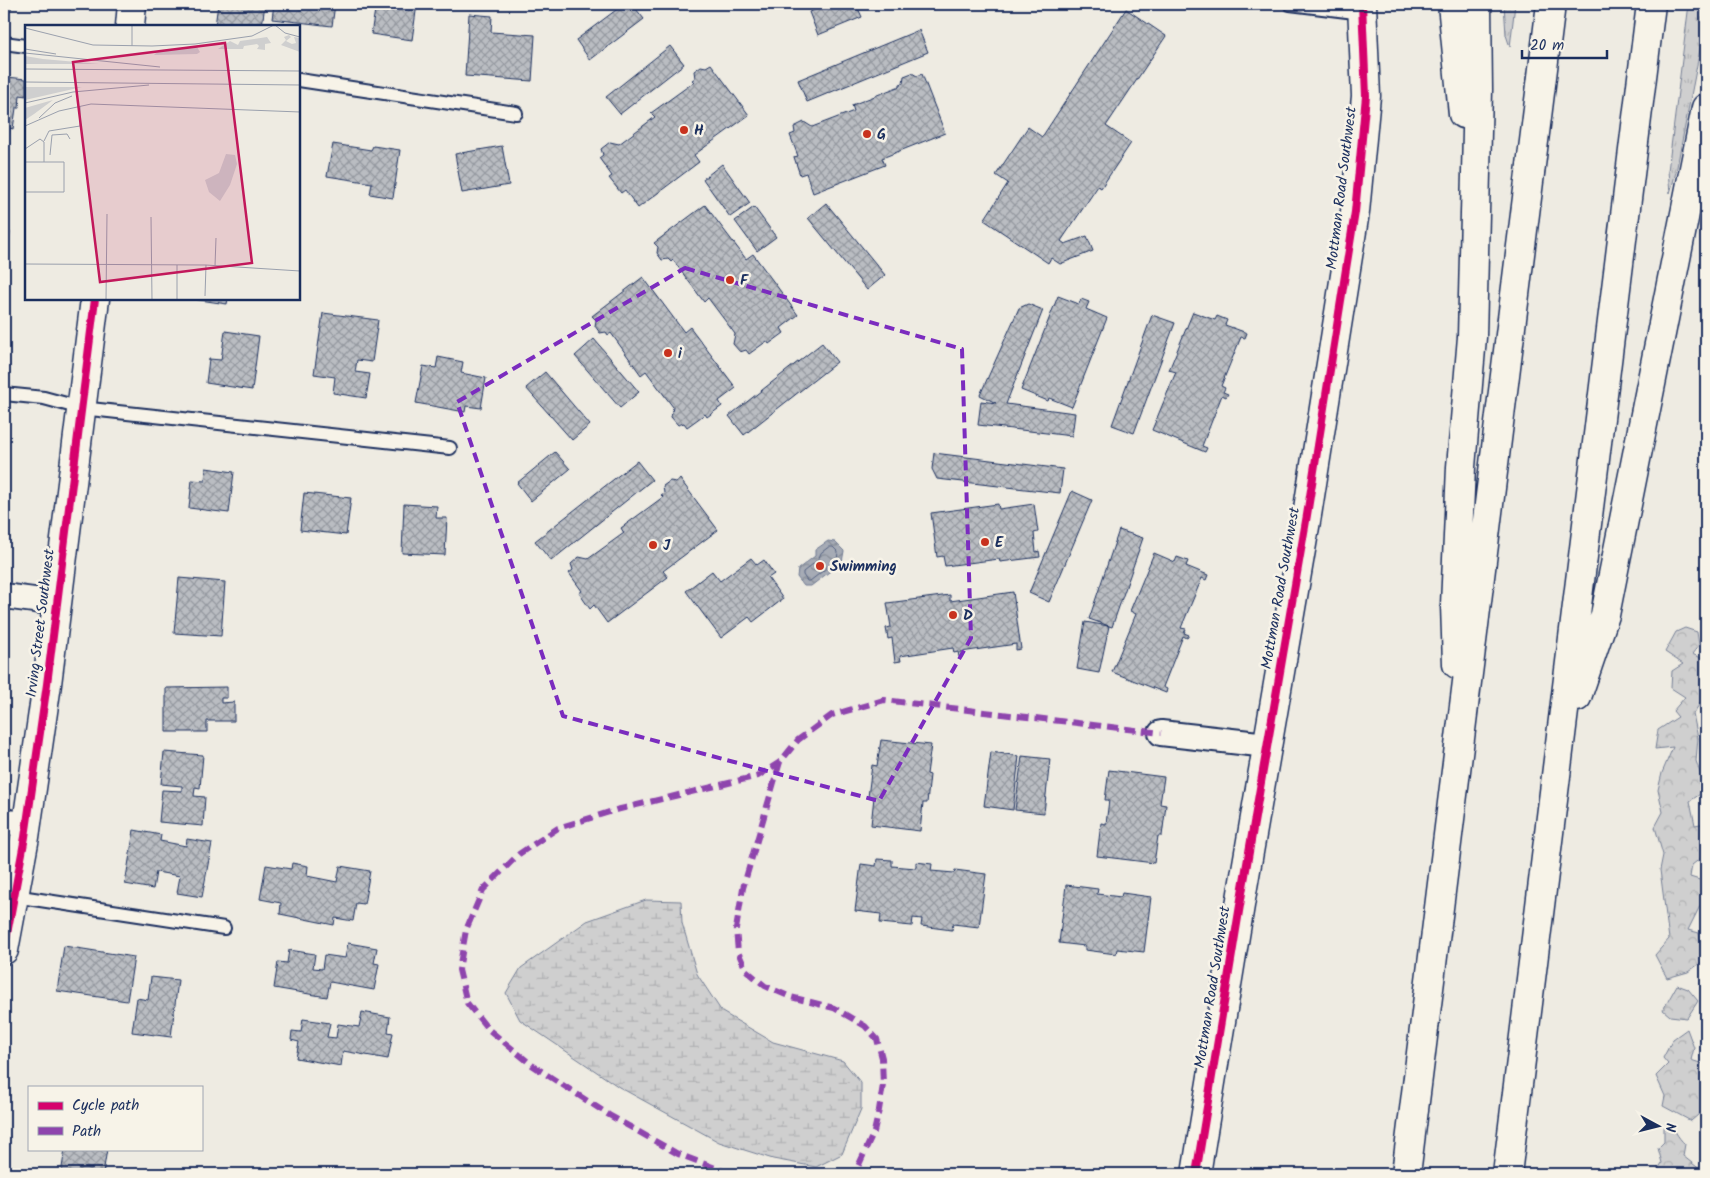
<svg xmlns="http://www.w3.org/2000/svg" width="1710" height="1178" viewBox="0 0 1710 1178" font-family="Kalam,sans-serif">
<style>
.grass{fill:url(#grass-tufts);stroke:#757f96}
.forest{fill:url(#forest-crowns);stroke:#757f96}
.wetland{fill:url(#wetland-marsh);stroke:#757f96}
.water{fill:url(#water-waves);stroke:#6e7992}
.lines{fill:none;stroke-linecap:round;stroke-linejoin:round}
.shore{stroke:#536181;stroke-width:1}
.building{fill:url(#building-cross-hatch);stroke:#1b2f5e}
.service-casing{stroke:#1b2f5e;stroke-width:16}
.minor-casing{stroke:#1b2f5e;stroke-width:28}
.tertiary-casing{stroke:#1b2f5e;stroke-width:31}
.motorway-casing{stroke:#1b2f5e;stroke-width:31}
.service{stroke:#f7f3e8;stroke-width:12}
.minor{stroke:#f7f3e8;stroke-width:24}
.tertiary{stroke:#f7f3e8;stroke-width:28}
.motorway{stroke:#f7f3e8;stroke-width:28}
.quiet{stroke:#8e44ad;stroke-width:6;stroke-dasharray:12 6;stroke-linecap:butt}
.cycleway-casing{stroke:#f7f3e8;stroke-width:11}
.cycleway{stroke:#d6006c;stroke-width:8}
.marked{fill:none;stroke:#7b2cbf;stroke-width:4;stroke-dasharray:10 6;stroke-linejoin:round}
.poi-dot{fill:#c8321e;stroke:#f7f3e8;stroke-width:2}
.labels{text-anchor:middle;stroke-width:5;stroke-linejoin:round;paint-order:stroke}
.poi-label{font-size:15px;font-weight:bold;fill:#1b2f5e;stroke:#f7f3e8;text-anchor:start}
.street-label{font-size:15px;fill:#1b2f5e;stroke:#f7f3e8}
.inset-road{fill:none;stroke:#9aa0ad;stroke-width:1}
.view{fill:#c2185b;fill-opacity:0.15;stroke:#c2185b;stroke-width:2.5}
.inset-edge{fill:none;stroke:#1b2f5e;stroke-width:2.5}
</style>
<defs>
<pattern id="grass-tufts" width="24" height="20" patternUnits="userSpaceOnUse" patternTransform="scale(1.25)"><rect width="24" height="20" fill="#cfcfcf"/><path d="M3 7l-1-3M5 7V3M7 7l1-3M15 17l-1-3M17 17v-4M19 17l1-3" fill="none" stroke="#b1b2b4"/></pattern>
<pattern id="forest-crowns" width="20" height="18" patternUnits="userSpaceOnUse" patternTransform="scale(1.25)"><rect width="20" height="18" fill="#cfcfcf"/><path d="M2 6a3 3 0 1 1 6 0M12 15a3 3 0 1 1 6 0" fill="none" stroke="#b1b2b4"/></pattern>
<pattern id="wetland-marsh" width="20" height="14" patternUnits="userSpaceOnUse" patternTransform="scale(1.25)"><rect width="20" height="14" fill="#cfcfcf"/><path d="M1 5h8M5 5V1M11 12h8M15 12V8" fill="none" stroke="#b1b2b4"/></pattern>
<pattern id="water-waves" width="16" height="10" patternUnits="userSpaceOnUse" patternTransform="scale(1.25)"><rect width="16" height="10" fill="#a6abb5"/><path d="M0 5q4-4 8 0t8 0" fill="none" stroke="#868c96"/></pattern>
<pattern id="building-cross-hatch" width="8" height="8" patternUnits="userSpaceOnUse" patternTransform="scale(1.25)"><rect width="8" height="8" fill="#babdc2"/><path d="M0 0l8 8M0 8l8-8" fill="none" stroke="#969aa1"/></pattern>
</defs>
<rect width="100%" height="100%" fill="#eeebe2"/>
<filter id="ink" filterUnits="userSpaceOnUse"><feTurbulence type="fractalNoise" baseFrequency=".02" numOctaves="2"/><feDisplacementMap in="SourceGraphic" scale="10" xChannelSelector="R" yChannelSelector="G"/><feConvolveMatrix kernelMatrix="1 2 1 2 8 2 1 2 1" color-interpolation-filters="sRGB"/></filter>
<g filter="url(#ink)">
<!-- grass -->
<path class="grass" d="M1504,4H1515L1510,47L1506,35Z
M1689,4H1706V19L1676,172L1670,193L1668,171Z"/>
<!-- forest -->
<path class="forest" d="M1685,628L1697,632L1699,645L1692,654L1706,660V668L1703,682V699L1693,714L1698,738L1696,761L1706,790L1690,801L1695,825L1706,823V854L1692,865L1690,877L1706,882V894L1688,930L1699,933L1703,961L1688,972L1667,978L1655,955L1669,939L1660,870L1663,855L1655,827L1663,812L1658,790L1662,773L1673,747L1655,749L1658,730L1678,717L1673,711L1685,697L1671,688L1672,671L1683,664L1665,652L1676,632Z
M1677,985L1688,989L1698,1001L1687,1018L1670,1016L1663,1010Z
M1687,1029L1694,1048L1691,1060L1706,1065V1108L1691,1121L1663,1106L1665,1096L1656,1076L1668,1064L1663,1058L1673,1039Z
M1668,1122C1675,1129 1677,1137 1685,1144L1683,1156L1706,1174H1655L1662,1163L1658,1148L1664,1142V1128Z"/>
<!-- wetland -->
<path class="wetland" d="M646,900L681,901L682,923L697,974L722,1012L773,1042L843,1061L861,1083V1109L842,1154L816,1167L773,1159L719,1142L619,1087L520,1020L506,993L521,968L587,921Z"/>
<!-- water -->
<path class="water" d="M828,541L835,542L844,551L842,562L811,586H804L797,577L798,569L815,556V550Z"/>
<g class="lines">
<!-- shore -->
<path class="shore" d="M829,547H833L838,552L837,560L810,581H807L803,575V572L818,560L821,553Z"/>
</g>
<!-- building -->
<path class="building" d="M4,4H12L11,9L4,8Z
M218,4H265L262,26H215Z
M274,4H335L332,26L272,19Z
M376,4H417L412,40L371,34Z
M624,4H632L644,19L590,60L576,40Z
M830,4H856L862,17L818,35L809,12Z
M1126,9L1166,36L1106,126L1131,143L1101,188L1098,186L1061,241L1065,244L1087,236L1093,251L1060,264L1051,258L1048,263L984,220L1008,183L996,175L1028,127L1042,137Z
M469,14L492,16L491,32L535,35L532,81L465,76Z
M919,30L928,52L807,102L798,80Z
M670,46L684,64L620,114L606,97Z
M711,64L749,115L694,155L699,162L638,208L625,190L621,193L609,178L612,176L599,158L603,155L601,149L610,142L619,144L655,117L651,113L694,82L692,80L695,78L694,71L701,66L706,67Z
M912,73L917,76L922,74L945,133L882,158L885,165L813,193L806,173L800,175L794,157L798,156L790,135L795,133L794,127L804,122L812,127L854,111L852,105L900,86V84L903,83L904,76Z
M7,77L26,79V96L20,95L19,108H16L13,129L10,128L8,138H4V79H7Z
M333,144L371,150L373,146L400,150L393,198L370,194L372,183L327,176Z
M502,146L509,185L462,193L455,154Z
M722,164L750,203L730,217L703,179Z
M826,203L885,275L867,290L808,218Z
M705,205L746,259L753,254L798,315L781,328L784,333L769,344L767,341L749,354L746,350L740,352L733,344L735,334L708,298L704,302L673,260L671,262L668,259L662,260L657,253L658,247L654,243Z
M754,207L776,237L757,251L735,221Z
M4,232H10L6,273L4,275Z
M643,277L684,332L690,327L736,388L719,401L722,406L707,417L705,414L687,427L684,423L678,425L671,417L673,407L646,371L641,375L611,333L608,335L606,332L600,333L595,326L596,320L592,316Z
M1058,296L1079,304L1081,299L1089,302L1086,309L1107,318L1072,407L1049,398L1048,401L1021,390Z
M193,299H228L227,304Z
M1028,304L1043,310L1006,404L1075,413L1072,436L978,425L981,401L996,403L980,395L1019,308Z
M1193,312L1215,320L1217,316L1227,320L1225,325L1247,333L1245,338L1241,337L1221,386L1225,388L1223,392L1228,394L1226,397L1222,395L1202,446L1207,448L1205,452L1152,430L1176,372L1169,370Z
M323,313L378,320L372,362L357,360L355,372L370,374L366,398L333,393L335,377L314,374Z
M1152,315L1175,323L1134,433L1112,425Z
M225,331L259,336L252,390L206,383L209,359L221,360Z
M594,339L639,392L620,408L575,356Z
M822,343L837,362L744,435L729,416Z
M438,357L463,362L461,373L486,378L481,408L466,406L465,412L416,403L423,366L436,368Z
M545,372L590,425L572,440L526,388Z
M555,452L570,469L531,501L517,483Z
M934,453L1063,469L1060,493L937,479L932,469Z
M637,461L652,480L551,561L535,541Z
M206,468L234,472L229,513L189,508L192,480L205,481Z
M680,479L718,530L663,571L668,577L607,623L594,605L590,609L579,593L582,591L569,573L573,570L571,564L579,557L588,559L624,533L621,528L663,497L661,495L664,493L663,486L670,481L676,482Z
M1072,491L1092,500L1049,602L1029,593Z
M304,493L351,498L346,535L300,530Z
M404,504L437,506L436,518H447L445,555L402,553Z
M998,504L999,509L1034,504L1038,532L1034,533L1036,552L1039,551L1040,557L1000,562L999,559L945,566L943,556L937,557L931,513Z
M1119,530L1143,538L1112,627L1089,619Z
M1154,553L1175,562L1177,557L1188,561L1186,566L1208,575L1206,580L1202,578L1181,628L1186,629L1184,633L1189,635L1187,638L1183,636L1163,687L1167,689L1166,693L1112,672L1136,614L1130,611Z
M751,558L757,565L764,560L774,574L768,578L783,599L753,622L749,617L721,638L686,591L712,571L720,581Z
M179,578L225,582L221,636L174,633Z
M1013,592L1021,649L1016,650V644L961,652L962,657H959L958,652L954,653L953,648L900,656L901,661L895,662L892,638L888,639L886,628L891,627L887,603L950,595V601Z
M1085,622L1109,626L1099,673L1077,669Z
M227,687V698H221V703L234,702V721H207V732H166V688Z
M881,740L931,745L927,774L930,775L927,803H923L920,831L871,825L874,797H868L872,765L877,766Z
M164,752L203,755L200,788L195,787L194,796L205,797L203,826L159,822L162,790L182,791V786L161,784Z
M991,752L1019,756L1013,810L984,806Z
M1022,756L1050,759L1044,813L1015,810Z
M1109,770L1164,777L1160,804L1166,805L1162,836H1158L1154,863L1097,856L1101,823L1106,824L1109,800H1105Z
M134,830L161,835L160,841L186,846L187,839L212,843L202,897L177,893L180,876L156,872L153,889L125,884Z
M877,859L892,860V866L916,868V862L932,864L931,871L954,873L955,870L986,874L979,927L953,924L952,930L921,926L922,919L913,918L912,926L880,923L881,914L855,911L861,864L876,866Z
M292,863L308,866L307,876L337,882L340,866L370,871L364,904L356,903L353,921L335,918L334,925L280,914L281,903L260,899L266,865L291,869Z
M1066,885L1098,889L1097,894L1121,897L1122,893L1151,897L1144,952L1117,949L1116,954L1085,950V946L1059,943Z
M348,943L377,948L374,963L379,964L374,990L330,982L327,997L274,988L278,962L287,963L289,950L315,954L313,968L322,969L324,955L345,958Z
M64,946L134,957L127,1001L57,991Z
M151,977L178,980L171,1037L132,1032L137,998L148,1000Z
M362,1012L390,1017L388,1032L393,1033L388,1059L343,1051L341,1066L296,1058L299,1042L291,1040L292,1031L301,1032L303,1019L330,1023L327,1037L336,1038L338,1024L359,1027Z
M65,1149H107L103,1174H61Z"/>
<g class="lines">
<!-- service casing -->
<g class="service-casing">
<path id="service" d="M1290,4L1363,13
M4,43L26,46
M299,80L516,113
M4,394L44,398L81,408L450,448
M14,896L224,928"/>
</g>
<!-- minor casing -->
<g class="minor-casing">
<path id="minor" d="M4,596L56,603
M1161,733L1267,745
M4,821L27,825"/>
</g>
<!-- tertiary casing -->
<g class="tertiary-casing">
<path id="tertiary" d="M130,26L132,4
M4,950L25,837L47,684L95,299
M1196,1174L1243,887L1307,515L1355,212L1366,96L1362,4"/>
</g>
<!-- motorway casing -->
<g class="motorway-casing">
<path id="motorway" d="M1452,4L1463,114
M1457,664L1455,605L1461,467L1472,337L1478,90L1477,4
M1577,697L1605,615L1706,108
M1406,1174L1551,4
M1507,1174L1651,4"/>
</g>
<!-- service -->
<use href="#service" class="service"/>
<!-- minor -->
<use href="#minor" class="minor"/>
<!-- tertiary -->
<use href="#tertiary" class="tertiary"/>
<!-- motorway -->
<use href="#motorway" class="motorway"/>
<!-- quiet -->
<path class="quiet" d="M780,762L743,888L736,929L738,952L746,970L765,986L791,997L834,1008L865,1026L877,1039L882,1058L883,1085L879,1110L874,1132L856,1171L853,1174
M731,1174L678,1154L609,1115L532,1065L488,1029L467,1003L459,970L466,930L483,890L519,854L558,828L616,810L758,776L780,762L798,740L832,715L884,700L1161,733"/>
<!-- cycleway casing -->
<g class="cycleway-casing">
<path id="cycleway" d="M4,950L25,837L47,684L95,299
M1196,1174L1243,887L1307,515L1355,212L1366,96L1362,4"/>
</g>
<!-- cycleway -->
<use href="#cycleway" class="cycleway"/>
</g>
</g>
<!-- marked area -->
<path class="marked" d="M685,268L962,349L971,638L879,801L563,716L457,402Z"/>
<!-- markers -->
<g class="poi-dot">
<circle cx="684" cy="130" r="5"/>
<circle cx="867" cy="134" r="5"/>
<circle cx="730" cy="280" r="5"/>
<circle cx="668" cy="353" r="5"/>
<circle cx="985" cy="542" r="5"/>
<circle cx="653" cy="545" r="5"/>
<circle cx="820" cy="566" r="5"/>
<circle cx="953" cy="615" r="5"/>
</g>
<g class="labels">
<!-- poi labels -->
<g class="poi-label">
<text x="694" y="135">H</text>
<text x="877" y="139">G</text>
<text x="740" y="285">F</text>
<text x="678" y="358">i</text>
<text x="995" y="547">E</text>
<text x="663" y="550">J</text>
<text x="830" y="571">Swimming</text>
<text x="963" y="620">D</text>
</g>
<!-- street labels -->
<g class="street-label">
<text transform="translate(1341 188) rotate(-83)" y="5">Mottman Road Southwest</text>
<text transform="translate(1280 588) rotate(-80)" y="5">Mottman Road Southwest</text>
<text transform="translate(40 623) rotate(-83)" y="5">Irving Street Southwest</text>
<text transform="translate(1212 987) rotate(-81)" y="5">Mottman Road Southwest</text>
</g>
</g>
<!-- overview -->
<g transform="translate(25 25)">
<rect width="275" height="275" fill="#eeebe2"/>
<path d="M0,31L18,34L74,39H0ZM0,62H57L0,75ZM28,75L9,89L0,95V83Z" fill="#cfcfcf"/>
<path d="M264,10L266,12L261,16L267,19L271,18L269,12L275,13V27L256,20L261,15L259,12ZM242,12L246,18L240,19V25L232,24L234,21L232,19L219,21L218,24H193L205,16L213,20L215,16ZM172,22L175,27L172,29L129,30L133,26Z" fill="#cfcfcf"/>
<path d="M201,129L210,130L212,139L205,160L195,176L184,167L180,155L194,148Z" fill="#cfcfcf"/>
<path class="inset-road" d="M250,0L260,8L275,12M0,3L68,20L127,21L170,19L227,11L249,0M107,21V0M0,24L31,29M0,28L135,42M0,44L275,46M0,57L275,60M0,78L48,67L124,60M14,93L30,78L47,71M0,101L34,86L66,79L275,87M19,116L24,106L55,101V81M0,124L15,114L19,117V137H0M25,130L27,110L42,109L45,114M0,167H39V137H19M126,192L127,275M0,239L181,240L275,246M152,240V275M190,241L191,213M180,271L181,240M81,275L82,189"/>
<path class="view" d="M200,18L227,238L75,257L48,37Z"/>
<rect width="275" height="275" class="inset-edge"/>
</g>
<!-- margin -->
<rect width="1710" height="1178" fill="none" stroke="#f7f3e8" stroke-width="20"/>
<rect x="10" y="10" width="1690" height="1158" fill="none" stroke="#1b2f5e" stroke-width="2" filter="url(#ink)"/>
<!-- legend -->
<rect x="28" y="1086" width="175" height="65" fill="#f7f3e8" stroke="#9fa5b1"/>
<rect x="38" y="1102" width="25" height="8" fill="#d6006c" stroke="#9fa5b1"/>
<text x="72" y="1110" font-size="15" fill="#1b2f5e">Cycle path</text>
<rect x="38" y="1127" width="25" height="8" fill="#8e44ad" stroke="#9fa5b1"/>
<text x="72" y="1136" font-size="15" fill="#1b2f5e">Path</text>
<!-- north arrow -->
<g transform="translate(1658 1126) rotate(97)" stroke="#f7f3e8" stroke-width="4" paint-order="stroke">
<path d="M0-4L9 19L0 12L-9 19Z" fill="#1b2f5e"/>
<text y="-8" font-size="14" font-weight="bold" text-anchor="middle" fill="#1b2f5e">N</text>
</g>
<!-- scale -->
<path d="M1522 50v8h85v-8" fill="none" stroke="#1b2f5e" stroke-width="2.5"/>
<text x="1530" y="50" font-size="15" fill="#1b2f5e" stroke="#f7f3e8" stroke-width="4" paint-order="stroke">20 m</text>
</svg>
